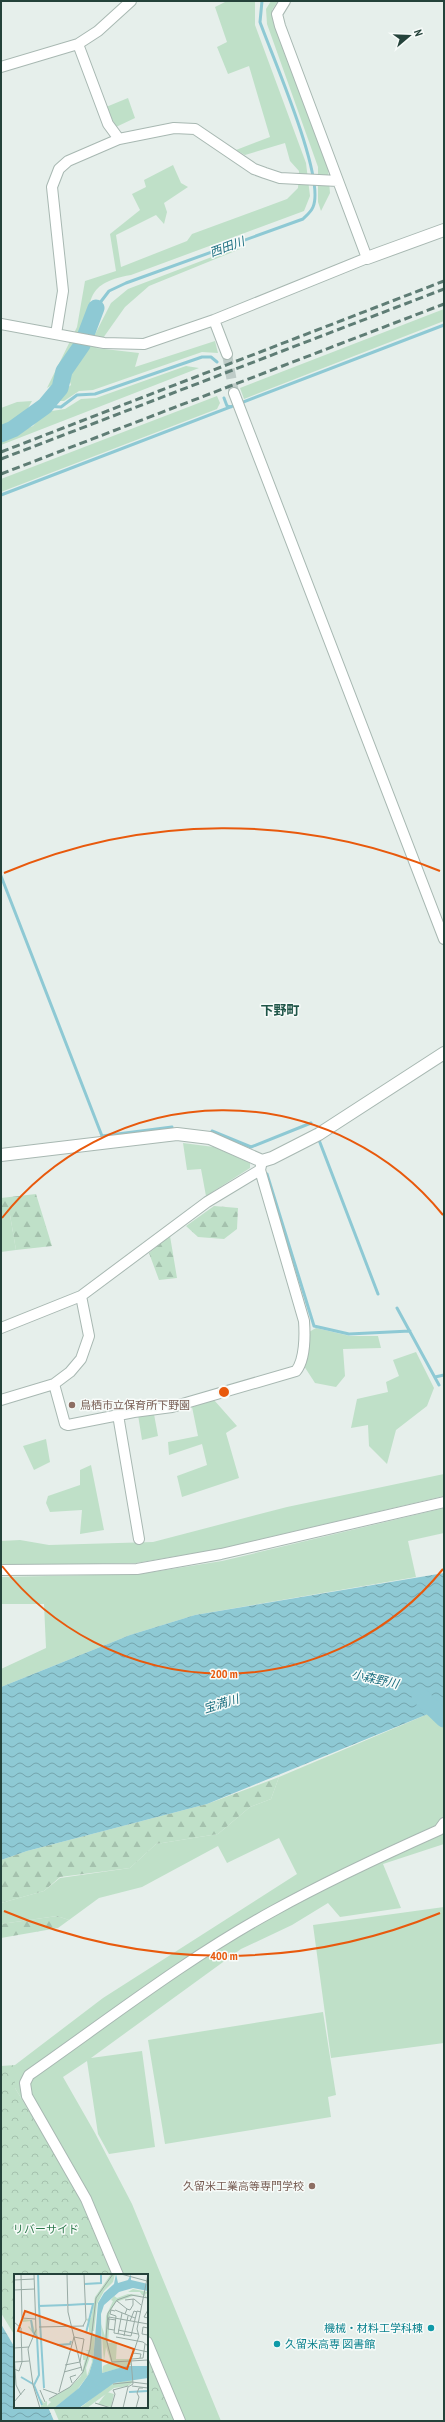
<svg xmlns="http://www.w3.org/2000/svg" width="445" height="2422" viewBox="0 0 445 2422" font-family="'PT Sans Narrow','Noto Sans JP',sans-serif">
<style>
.green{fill:#bfe0c8}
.forest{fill:url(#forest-firs)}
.park{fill:url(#park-crowns)}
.water{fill:url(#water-waves)}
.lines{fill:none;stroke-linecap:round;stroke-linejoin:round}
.stream{stroke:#8ec9d4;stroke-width:3}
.river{stroke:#8ec9d4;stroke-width:17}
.minor-tunnel{stroke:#bfccc8;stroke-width:10;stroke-dasharray:10 5;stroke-linecap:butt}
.minor-casing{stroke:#a8b8b2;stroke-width:12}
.tertiary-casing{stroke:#a8b8b2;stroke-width:14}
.minor{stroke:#fff;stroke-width:10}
.tertiary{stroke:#fff;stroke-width:12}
.rail{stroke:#5f7d75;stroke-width:3;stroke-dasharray:8 4;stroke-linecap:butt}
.ring{fill:none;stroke:#e8590c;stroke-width:2}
.education-dot{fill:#8d6e63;stroke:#f7fbf9;stroke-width:1.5}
.culture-dot{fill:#0f9aa8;stroke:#f7fbf9;stroke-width:1.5}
.labels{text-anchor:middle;stroke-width:3;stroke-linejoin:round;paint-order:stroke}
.education-label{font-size:11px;fill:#785e54;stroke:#f7fbf9;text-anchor:start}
.park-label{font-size:11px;fill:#2d7a4b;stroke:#f7fbf9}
.culture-label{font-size:11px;fill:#0d838f;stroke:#f7fbf9;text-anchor:end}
.water-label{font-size:12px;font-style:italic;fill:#1c6f80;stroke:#f7fbf9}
.quarter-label{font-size:13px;font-weight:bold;fill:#1f5548;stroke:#f7fbf9}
.inset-river{fill:none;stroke:#8ec9d4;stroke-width:2}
.inset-road{fill:none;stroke:#98aaa4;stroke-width:1}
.view{fill:#e8590c;fill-opacity:0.15;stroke:#e8590c;stroke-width:2}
.inset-edge{fill:none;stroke:#24423a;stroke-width:2}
.centre{fill:#e8590c;stroke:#f7fbf9;stroke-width:2}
.ring-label{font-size:12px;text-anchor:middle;font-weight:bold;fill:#e8590c;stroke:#f7fbf9;stroke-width:3;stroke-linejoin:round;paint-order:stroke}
</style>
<defs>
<pattern id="forest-firs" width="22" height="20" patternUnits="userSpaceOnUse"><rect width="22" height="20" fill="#bfe0c8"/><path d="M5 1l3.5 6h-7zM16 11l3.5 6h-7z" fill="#a4c1ad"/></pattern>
<pattern id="park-crowns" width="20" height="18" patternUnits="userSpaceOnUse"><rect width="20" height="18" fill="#bfe0c8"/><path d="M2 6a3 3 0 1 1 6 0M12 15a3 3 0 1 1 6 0" fill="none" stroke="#a4c1ad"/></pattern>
<pattern id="water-waves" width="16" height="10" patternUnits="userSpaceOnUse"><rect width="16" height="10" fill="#8ec9d4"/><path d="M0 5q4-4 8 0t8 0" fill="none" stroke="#74a5ad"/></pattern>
</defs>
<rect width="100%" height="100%" fill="#e6efeb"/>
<!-- green -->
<path class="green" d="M227,1H255V25L306,163L310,196L304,211L131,275C80,284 95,303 80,340C73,356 61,371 52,385L47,388L77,327L85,281L116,271L110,234L140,210L132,194L146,187L144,180L173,165L181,183L188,187L164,203L167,212L164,224L156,215L116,235L121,267L187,241L192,234L287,199L298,188L299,171L290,161L285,143L245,155L236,150L270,137L249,66L228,74L217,47L227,42L215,7Z
M271,1H278L272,10L274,25L328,169L330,193L321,211L318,202V167L267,24L266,9Z
M128,98L135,118L116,127L106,107Z
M240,249L149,286L125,307L96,348L139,353L135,367L215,341L218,353L202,352L93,390L79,391L64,401H56L62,392L71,385L67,373L88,348L111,303L128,289L230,250Z
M444,309V321L244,399L240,388Z
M186,366L199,368L1,445V438L33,426L45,412L65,409L81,399L96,398Z
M217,396L220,403L217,409L1,492V479Z
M32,401L23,417L1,427V408L17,402Z
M183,1143L214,1147L250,1163V1168L206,1196L201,1169L187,1170Z
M1,1215H10L16,1250L1,1252Z
M316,1328L350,1336H378L381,1348L343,1349L345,1376L336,1387L315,1383L304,1366L309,1332Z
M416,1352L434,1388L427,1406L396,1430L387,1464L369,1446L368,1425L351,1428L357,1399L388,1392L386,1382L399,1376L393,1360Z
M214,1400L237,1426L226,1433L239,1478L182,1497L177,1476L207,1465L202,1444L169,1455L168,1442L198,1436L192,1407Z
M154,1414L158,1436L142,1440L138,1415Z
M46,1439L50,1462L34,1470L23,1446Z
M91,1465L104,1530L80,1534L82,1510L50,1512L46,1503L48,1496L80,1485V1470Z
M444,1474V1496L219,1549L136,1563L1,1566V1541L20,1540L49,1545L153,1542L287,1507Z
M444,1508V1533L408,1541L416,1577L195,1615L130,1635L1,1687V1669L46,1648L44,1604H1V1577L140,1574L222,1561Z
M444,1710V1844L383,1864L401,1908L340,1917L328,1903L292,1925L241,1949L91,2058L142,2051L155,2147L109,2154L98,2134L87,2061L63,2077L95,2133L132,2204L221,2421H175L147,2355V2275H114L80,2195L15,2088V2065L103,1998L297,1874L279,1838L227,1863L218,1846L142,1887L99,1898L69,1920L57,1916L1,1924V1903L44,1891L60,1878L130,1868L156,1844L218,1834L250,1807L271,1799L279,1777L428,1714Z
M444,1907V2043L331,2058L313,1925Z
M323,2012L336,2095L328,2097L331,2117L165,2144L148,2040Z"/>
<!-- forest -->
<path class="forest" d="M36,1194L52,1246L16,1250L10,1215H1V1198Z
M214,1206L238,1208L237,1229L224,1239L198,1237L186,1226Z
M170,1236L177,1278L159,1280L149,1253Z
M279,1777L271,1799L250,1807L218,1834L156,1844L130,1868L60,1877L44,1891L1,1903V1860L27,1851L207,1804Z
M57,1916L69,1920L58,1928L1,1938V1924Z"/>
<!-- park -->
<path class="park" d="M15,2065V2088L80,2195L114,2275H15V2336L1,2313V2066Z
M147,2355L175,2421H59L53,2407H147Z"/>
<!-- water -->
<path class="water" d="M444,1573V1710L428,1714L207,1804L27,1851L1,1860V1687L130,1635L195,1615Z
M1,2324L15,2348V2407H48L54,2421H1Z"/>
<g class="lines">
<!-- stream -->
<path class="stream" d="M96,308L109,291L126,283L303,219C306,216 311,212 313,207C326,178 272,56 260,22L262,1
M224,398L227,406L231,407
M45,406L61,407L77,395L95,394L202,357H211L217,362
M1,495L444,325
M1,876L102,1136L172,1127
M212,1131L251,1147L311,1123
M319,1140L378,1294
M267,1174L314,1326L349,1334L410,1331
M397,1308L439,1385
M435,1377L444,1375"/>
<!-- river -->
<path class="river" d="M1,434L13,429L45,406L60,388L64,371L82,345L96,308
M420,1696L444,1719"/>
<!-- minor-tunnel -->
<path class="minor-tunnel" d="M227,354L234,393"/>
<!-- minor casing -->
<g class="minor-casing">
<path id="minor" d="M78,44L108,124L119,139
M1,67L78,44L98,31L131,1
M214,320L227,354
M1,324L104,343L144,344L214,320L367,258L280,26L277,14L285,1
M56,334L63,291L52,187L59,169L68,161L119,139L174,128L195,129L254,169L265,173L280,178L338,181
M234,393L444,939
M1,1328L81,1296L207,1202L260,1170
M54,1384L65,1424L68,1425L134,1412L172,1407L296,1371C305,1360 305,1335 304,1321L260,1170L262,1161
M1,1400L54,1384L70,1372L81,1359L89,1336L81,1296
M118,1415L139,1539
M1,1570L137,1569L221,1554L444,1502
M118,2275L86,2199L27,2096L25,2083L29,2075C109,2019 187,1958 273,1911C327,1881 383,1855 439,1830L444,1823
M147,2342L180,2421"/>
</g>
<!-- tertiary casing -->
<g class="tertiary-casing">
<path id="tertiary" d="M367,258L444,230
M1,1155L177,1134L210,1138L262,1161L272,1158L319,1134L444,1053"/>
</g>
<!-- minor -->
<use href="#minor" class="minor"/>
<!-- tertiary -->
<use href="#tertiary" class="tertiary"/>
<!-- rail -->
<path class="rail" d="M1,452L444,281
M1,459L444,289
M1,474L444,304"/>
</g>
<!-- distance rings -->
<g class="ring">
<path d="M443 1569A282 282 0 0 1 2 1566M2 1218A282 282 0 0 1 443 1215"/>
<path d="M440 1913A564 564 0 0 1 4 1911M4 873A564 564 0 0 1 440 871"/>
</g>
<!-- markers -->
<g class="education-dot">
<circle cx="72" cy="1405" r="4"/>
<circle cx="312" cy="2186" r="4"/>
</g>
<g class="culture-dot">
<circle cx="431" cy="2328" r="4"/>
<circle cx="277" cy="2344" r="4"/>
</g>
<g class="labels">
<!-- education labels -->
<g class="education-label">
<text x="80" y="1409">鳥栖市立保育所下野園</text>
<text x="304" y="2190" text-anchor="end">久留米工業高等専門学校</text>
</g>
<!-- park labels -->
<g class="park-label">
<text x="46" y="2233">リバーサイド</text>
</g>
<!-- culture labels -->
<g class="culture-label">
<text x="423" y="2332">機械・材料工学科棟</text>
<text x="285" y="2348" text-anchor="start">久留米高専 図書館</text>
</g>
<!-- water labels -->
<g class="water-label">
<text transform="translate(227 247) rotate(-20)" y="4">西田川</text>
<text transform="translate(375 1679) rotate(13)" y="4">小森野川</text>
<text transform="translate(221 1704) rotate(-17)" y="4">宝満川</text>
</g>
<!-- quarter labels -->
<g class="quarter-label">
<text x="280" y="1015">下野町</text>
</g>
</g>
<!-- overview -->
<g transform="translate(14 2274)">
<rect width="134" height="134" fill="#e6efeb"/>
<path d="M97,0H101L99,8L90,17L83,30L80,57H78L81,63L79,87L75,100L63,116L40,134H27V125L30,129L33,127V132L37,128L34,126L56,113L67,102L71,86H69V81L73,82L74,77L71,76H75L77,60L75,58V51L72,58L75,49L72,45L77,44L81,23ZM77,80L78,88L73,102L72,94ZM119,15L134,18L131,21L134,25L129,21L119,22L102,28L96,38L94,69L103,68L102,85H117V87L97,88L92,73L90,87L87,50L91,62L92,42L99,27L97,26L100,22L103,24L114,20L128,21L126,18H114ZM8,45L18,46L21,58L23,54L25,97L23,61L18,58L14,53L15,52L18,56L17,47L9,48ZM118,105V109L114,112L100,114L73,134H66L95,111Z" fill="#bfe0c8" fill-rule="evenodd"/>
<path d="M117,87V91L88,99L89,92L97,88ZM93,118L100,120L97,133L84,130Z" fill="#bfe0c8"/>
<path d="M102,0L104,9L114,6L117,0V6L134,10V17L119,14L105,18L90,31L87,40L88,99L112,92H134V104L100,109L65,134H40L65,114L75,100L79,87L84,29L90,19L100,10Z" fill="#8ec9d4"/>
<path class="inset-river" d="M24,0L25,32M71,10L87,9V0M72,30H79L72,59M54,31L71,30M17,46L19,58M19,58L23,63L25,101L20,111L28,131M43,71L56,70L57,67M7,103L19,110M30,114L25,32L53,31M115,118L134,117"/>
<path class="inset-road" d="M7,0L8,44L21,45M20,0L22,56L14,75L19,111L26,134M107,0L133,7M0,6L20,5M0,16L20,15M134,24L117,21L103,26L94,39L92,64L98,88L134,86M111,26L120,25L127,31M103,27L113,35M101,36L121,44M134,36L130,43L134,44M101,37L97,36L96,40L102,42L100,59L117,62L123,37L127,38M111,40L113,35L116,36L119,31V25M94,46L95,43L134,50M116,47L120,37L123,38M0,48L7,54L8,88L5,97L0,95M69,52L72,46L70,0M25,53L70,52M134,54L129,53L128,60L134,61M100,56L94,55L95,45L102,46M104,56L124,60M104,60L108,39M110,62L114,42M60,63L68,97M60,63L70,65L66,88M102,63L129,68L134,72M0,74L15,73M120,75L134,78M0,79L2,111L7,121M119,79L127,80L126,84M118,85L129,84L131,70M1,88L15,87M51,91L66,88M50,98L68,93M58,109L56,103L62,101M99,110L118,108L134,110M118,112L134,114M29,115L43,120M26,116L31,128M45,118L60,63L54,38L53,0M35,125L56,113L69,98L76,75L82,24L99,0M0,128L11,115M81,129L97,134M97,134L101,120L99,116L114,112M109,134L114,113L119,110L117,86L125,62L123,55L134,0M122,134L125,123L123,119L125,114H129"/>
<path class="view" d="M11,37L120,75L113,95L4,57Z"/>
<rect width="134" height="134" class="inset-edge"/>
</g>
<circle cx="224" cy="1392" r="6" class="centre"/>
<g class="ring-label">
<text x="224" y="1678">200 m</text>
<text x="224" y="1960">400 m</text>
</g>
<!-- border -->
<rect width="445" height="2422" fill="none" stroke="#24423a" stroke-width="4"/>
<!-- north arrow -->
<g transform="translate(409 36) rotate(71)" stroke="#f7fbf9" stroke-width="3" paint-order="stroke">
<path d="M0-3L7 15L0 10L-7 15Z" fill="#24423a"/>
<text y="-6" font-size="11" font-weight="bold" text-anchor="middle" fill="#24423a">N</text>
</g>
</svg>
